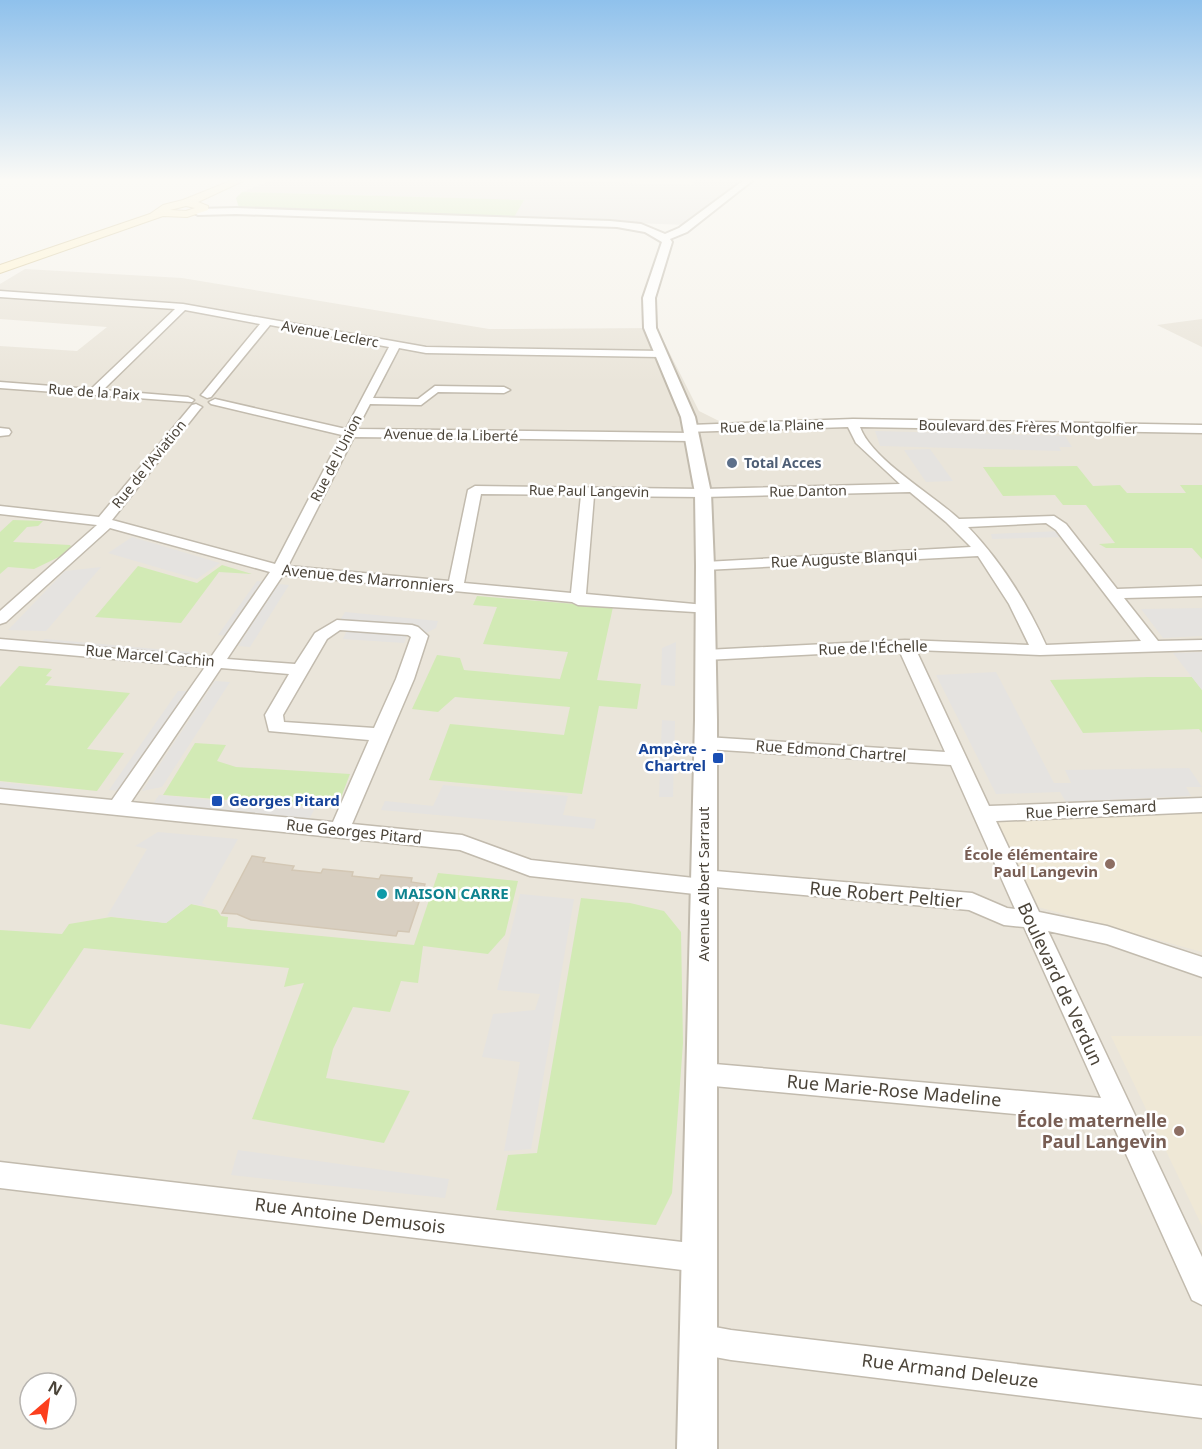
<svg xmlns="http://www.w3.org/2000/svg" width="1202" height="1449" viewBox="0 0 1202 1449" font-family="'Noto Sans',sans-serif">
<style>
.residential{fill:#eae5da;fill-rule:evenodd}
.industrial{fill:#e6e2dd}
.education{fill:#efe8d6}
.green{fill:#d2eab5}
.parking{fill:#e5e3e0}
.building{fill:#d8cfc1;stroke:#d3c7b4;stroke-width:1.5}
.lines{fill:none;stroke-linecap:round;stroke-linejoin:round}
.minor-casing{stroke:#c2bbae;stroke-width:3}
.tertiary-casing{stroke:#c2bbae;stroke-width:4}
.secondary-casing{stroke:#d6c79b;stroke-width:2}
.minor{fill:#fff;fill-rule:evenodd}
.tertiary{fill:#fff;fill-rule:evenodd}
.secondary{fill:#fff3cd;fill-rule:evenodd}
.service-dot{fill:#5c6f8a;stroke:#fff;stroke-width:2}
.transit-dot{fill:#1a4fb4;stroke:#fff;stroke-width:2}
.education-dot{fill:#8d6e63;stroke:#fff;stroke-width:2}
.culture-dot{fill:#0f9aa8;stroke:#fff;stroke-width:2}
.labels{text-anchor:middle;stroke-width:5;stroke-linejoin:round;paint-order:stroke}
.far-street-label{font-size:14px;fill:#4b4439;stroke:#fff}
.far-service-label{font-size:14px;font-weight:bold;fill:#4e5e75;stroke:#fff;text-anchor:start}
.street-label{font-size:15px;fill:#4b4439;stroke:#fff}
.transit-label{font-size:15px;font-weight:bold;fill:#164399;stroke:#fff;text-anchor:end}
.education-label{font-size:15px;font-weight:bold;fill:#785e54;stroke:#fff;text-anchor:end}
.culture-label{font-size:15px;font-weight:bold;fill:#0d838f;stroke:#fff;text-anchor:start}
.near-street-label{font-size:18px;fill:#4b4439;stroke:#fff}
.near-education-label{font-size:18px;font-weight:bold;fill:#785e54;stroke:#fff;text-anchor:end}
</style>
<rect width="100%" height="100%" fill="#f6f3ec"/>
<!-- residential -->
<path class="residential" d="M25,269L182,278L489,329L657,328L699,411L719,421L766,426L1202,429V1449H0V346L77,351L107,327L0,319V284ZM30,1383H66V1419H30Z
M1202,319V347L1157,325Z"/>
<!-- industrial -->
<path class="industrial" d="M272,180H539L692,185L693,180L747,181L689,225L513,219L523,200L242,192Z"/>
<!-- education -->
<path class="education" d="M1202,811V952L1038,907L996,821Z
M1111,1036H1202V1226Z"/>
<!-- green -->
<path class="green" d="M242,192L524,200L513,219L239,208L236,198Z
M1077,466L1093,486L1120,485L1127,493H1186L1180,485H1202V559L1192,548H1106L1099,544L1115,543L1086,505H1063L1055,495L1003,496L983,467Z
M13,520L43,521L38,526L27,527L13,542L70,545L72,548L65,554L34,569L8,567L0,574V532Z
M222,565L252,574L219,572L181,623L95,617L138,566L197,583Z
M477,596L613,607L597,680L641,684L637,709L599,706L582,794L429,780L450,724L564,735L570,707L455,697L438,712L412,709L437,655L460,658L464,670L560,679L568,652L483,644L497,607L473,605Z
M19,666L52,669L46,676L52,677L45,685L130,693L87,749L124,753L97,791L0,781V687Z
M1148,677H1192L1202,690V733L1199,729L1083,733L1050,680Z
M195,743L226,745L217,761L236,767L350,774L337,808L163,795Z
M438,873L518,881L505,935L488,954L423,946L418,983L401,981L390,1012L353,1007L333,1049L326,1078L410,1091L384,1143L252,1119L304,983L284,987L289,968L84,948L30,1029L0,1024V930L62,934L69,924L111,917L166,923L191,904L217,910L221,916L228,917L227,927L414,945Z
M581,898L630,903L664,911L681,932L683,1043L672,1193L656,1225L496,1210L508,1155L537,1153Z"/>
<!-- parking -->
<path class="parking" d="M875,431L1065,436L1072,447H1059L1061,451L880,446Z
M930,449L953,481L926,482L904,450Z
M1060,531L1064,537L992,539L991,534Z
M132,537L220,563L197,579L108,553Z
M101,567L46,631L8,630L65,571Z
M257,581L267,582L229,636L218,635Z
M278,584L289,585L250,647L238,646Z
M1202,608V636L1163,638L1141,609Z
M345,612L438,621L436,628L420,636L337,625Z
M347,630L407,636L404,643L343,639Z
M45,639L190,652L189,655L39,643Z
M676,642L675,686L661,685L662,648Z
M1202,652V690L1173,653Z
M996,672L1054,783H1071L1065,770L1189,768L1202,787H1186L1191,796L1083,801L1066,802L1060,792L996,794L936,675Z
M215,681L230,682L162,787L142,791Z
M178,691H189L122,791L109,790Z
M662,720L675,721L673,797H659Z
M0,782L60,789V797L0,790Z
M443,785L568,796L563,815L596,819L594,829L381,810L385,801L433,806Z
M159,795L314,810L308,821L152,805Z
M158,832L238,839L202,903L207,906L191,904L166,923L107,916L147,849L135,846Z
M520,894L574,899L531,1149L504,1151L520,1062L482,1057L493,1014L535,1010L540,994L497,990Z
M238,1150L449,1179L445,1198L231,1175Z"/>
<!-- building -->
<path class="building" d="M252,856L265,858L263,862L294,866L292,870L321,873L323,869L353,872L352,876L379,879L381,875L412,878L411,882L425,884L409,932L398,931L396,936L251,920L237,914L222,913Z"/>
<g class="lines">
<!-- minor casing -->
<g class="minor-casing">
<path id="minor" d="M0,291L183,304L426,347L661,351L666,354L661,357L426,353L399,348L373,398L418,399L435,386L504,387L510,390L504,393L438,392L421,405L370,404L357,429L692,433L698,437L692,441L354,437L288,566L449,581L468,490L475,486L703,489L900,484L856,443L848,427L686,432V426L690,425L853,419L1202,425V433L860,427C871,459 933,495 959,519L1054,516L1066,524L1117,589L1202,586V596L1124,598L1158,641L1202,640V650L1040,655L916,650L989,806L1202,798V812L996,821L1039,912L1107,926L1202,957V977L1107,944L1048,931L1202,1257V1305L1192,1300L1112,1123L703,1085L694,1082L690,1074L694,1066L703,1063L1101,1098L1024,927L1004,925L969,910L715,887L712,893L704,895L530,876L460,850L0,803V789L112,800L205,667L0,649V639L211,657L270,572L110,528L6,622L0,624V611L97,525L0,514V506L99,517L192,405L196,404L202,407L200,409L112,520L275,564L342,435L211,404L209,402L215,399L346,429L389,347L270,325L211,397L207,398L201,395L203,393L260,324L185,310L103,390L188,397L194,400L192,402L0,388V382L91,389L175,309L0,297ZM910,492L946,522L971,547L705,562L698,566L705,570L978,556L1009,604L1029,645L905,640L706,650L698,655L706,660L899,650L945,752L706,737L700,739L697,743L700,747L706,749L951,765L1015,909L1007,908L972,893L704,870L697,872L694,878L531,860L462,835L352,824L414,679L428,636L418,627L412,625L337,620L315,633L295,664L227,659L283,575L572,602L578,605L711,613L713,610L705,605L586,594L594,496L703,497ZM481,494L581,495L571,593L464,583ZM1046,523L1056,530L1141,641L1046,645C1027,603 1000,560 968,527ZM340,630L408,635L411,637L396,679L374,728L284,722L283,715L327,639ZM221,668L289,674L265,715L269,731L369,740L333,822L131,802Z
M0,428L9,429L11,432L9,435L0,436Z
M0,1162L699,1244L709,1248L713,1258L709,1268L699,1272L0,1188Z
M698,1324L731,1330L1202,1386V1418L731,1360L698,1354L687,1350L683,1339L687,1328Z"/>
</g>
<!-- tertiary casing -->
<g class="tertiary-casing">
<path id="tertiary" d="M744,180H753L687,232L670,239L672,242L655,298L656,328L695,417L711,493L714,566L717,720V1449H677L695,720L696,566L695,493L681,417L644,328L643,298L662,242L645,232L617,227L236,214L198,215L193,212L198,209L236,208L610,221L641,224L665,234L679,228Z"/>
</g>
<!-- secondary casing -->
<g class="secondary-casing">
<path id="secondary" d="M233,180L243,181L198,202L208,206V210L187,217L163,216L0,273V265L150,214L163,205L183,200ZM186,206L195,208L186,211L170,210Z"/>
</g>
<!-- minor -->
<use href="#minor" class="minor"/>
<!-- tertiary -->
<use href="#tertiary" class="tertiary"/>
<!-- secondary -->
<use href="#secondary" class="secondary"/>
</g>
<!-- sky -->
<linearGradient id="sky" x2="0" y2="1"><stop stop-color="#8fc1ec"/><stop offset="0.47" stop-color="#fbfaf6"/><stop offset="1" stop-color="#fbfaf6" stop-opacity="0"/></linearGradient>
<rect width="1202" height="383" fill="url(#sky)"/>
<!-- markers -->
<circle class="service-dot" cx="732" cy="463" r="6"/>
<g class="transit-dot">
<rect x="712" y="752" width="12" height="12" rx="3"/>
<rect x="211" y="795" width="12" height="12" rx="3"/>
</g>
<g class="education-dot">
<circle cx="1110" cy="864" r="6"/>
<circle cx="1179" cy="1131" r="6"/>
</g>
<circle class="culture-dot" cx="382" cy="894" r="6"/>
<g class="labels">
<!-- far-street labels -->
<g class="far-street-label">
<text transform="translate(330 334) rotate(10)" y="5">Avenue Leclerc</text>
<text transform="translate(94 392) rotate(4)" y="5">Rue de la Paix</text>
<text transform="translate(772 426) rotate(-2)" y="5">Rue de la Plaine</text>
<text transform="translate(1028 427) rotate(1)" y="5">Boulevard des Frères Montgolfier</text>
<text transform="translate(451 435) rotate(1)" y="5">Avenue de la Liberté</text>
<text transform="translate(336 458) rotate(-63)" y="5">Rue de l'Union</text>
<text transform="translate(149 464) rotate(-51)" y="5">Rue de l'Aviation</text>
<text transform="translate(589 491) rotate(1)" y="5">Rue Paul Langevin</text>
<text transform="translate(808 491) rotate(-1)" y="5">Rue Danton</text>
</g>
<!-- far-service labels -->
<g class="far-service-label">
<text x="744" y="468">Total Acces</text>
</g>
<!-- street labels -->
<g class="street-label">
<text transform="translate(844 559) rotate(-3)" y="5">Rue Auguste Blanqui</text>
<text transform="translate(368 579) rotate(6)" y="5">Avenue des Marronniers</text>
<text transform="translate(873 648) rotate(-2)" y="5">Rue de l'Échelle</text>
<text transform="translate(150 656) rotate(5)" y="5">Rue Marcel Cachin</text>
<text transform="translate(831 751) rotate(4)" y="5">Rue Edmond Chartrel</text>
<text transform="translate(1091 810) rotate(-3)" y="5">Rue Pierre Semard</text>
<text transform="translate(354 832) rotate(6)" y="5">Rue Georges Pitard</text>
<text transform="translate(704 884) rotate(-90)" y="5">Avenue Albert Sarraut</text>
</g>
<!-- transit labels -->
<g class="transit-label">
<text x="706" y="754">Ampère -<tspan x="706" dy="17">Chartrel</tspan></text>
<text x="229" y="806" text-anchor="start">Georges Pitard</text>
</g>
<!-- education labels -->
<g class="education-label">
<text x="1098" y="860">École élémentaire<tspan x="1098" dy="17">Paul Langevin</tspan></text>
</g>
<!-- culture labels -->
<g class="culture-label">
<text x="394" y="899">MAISON CARRE</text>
</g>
<!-- near-street labels -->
<g class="near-street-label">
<text transform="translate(886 895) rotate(5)" y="6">Rue Robert Peltier</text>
<text transform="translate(1060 984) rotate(65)" y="6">Boulevard de Verdun</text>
<text transform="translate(894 1091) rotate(5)" y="6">Rue Marie-Rose Madeline</text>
<text transform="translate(350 1216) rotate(7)" y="6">Rue Antoine Demusois</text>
<text transform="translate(950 1371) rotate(7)" y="6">Rue Armand Deleuze</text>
</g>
<!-- near-education labels -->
<g class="near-education-label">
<text x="1167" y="1127">École maternelle<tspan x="1167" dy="21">Paul Langevin</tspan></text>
</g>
</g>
<!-- north arrow -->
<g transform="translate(48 1401) rotate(29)"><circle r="28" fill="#ffffff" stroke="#b7b4b0" stroke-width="1.5"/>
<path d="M0-4.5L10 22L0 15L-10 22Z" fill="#fc3f1d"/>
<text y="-9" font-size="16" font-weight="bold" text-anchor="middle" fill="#4b4439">N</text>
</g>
</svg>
